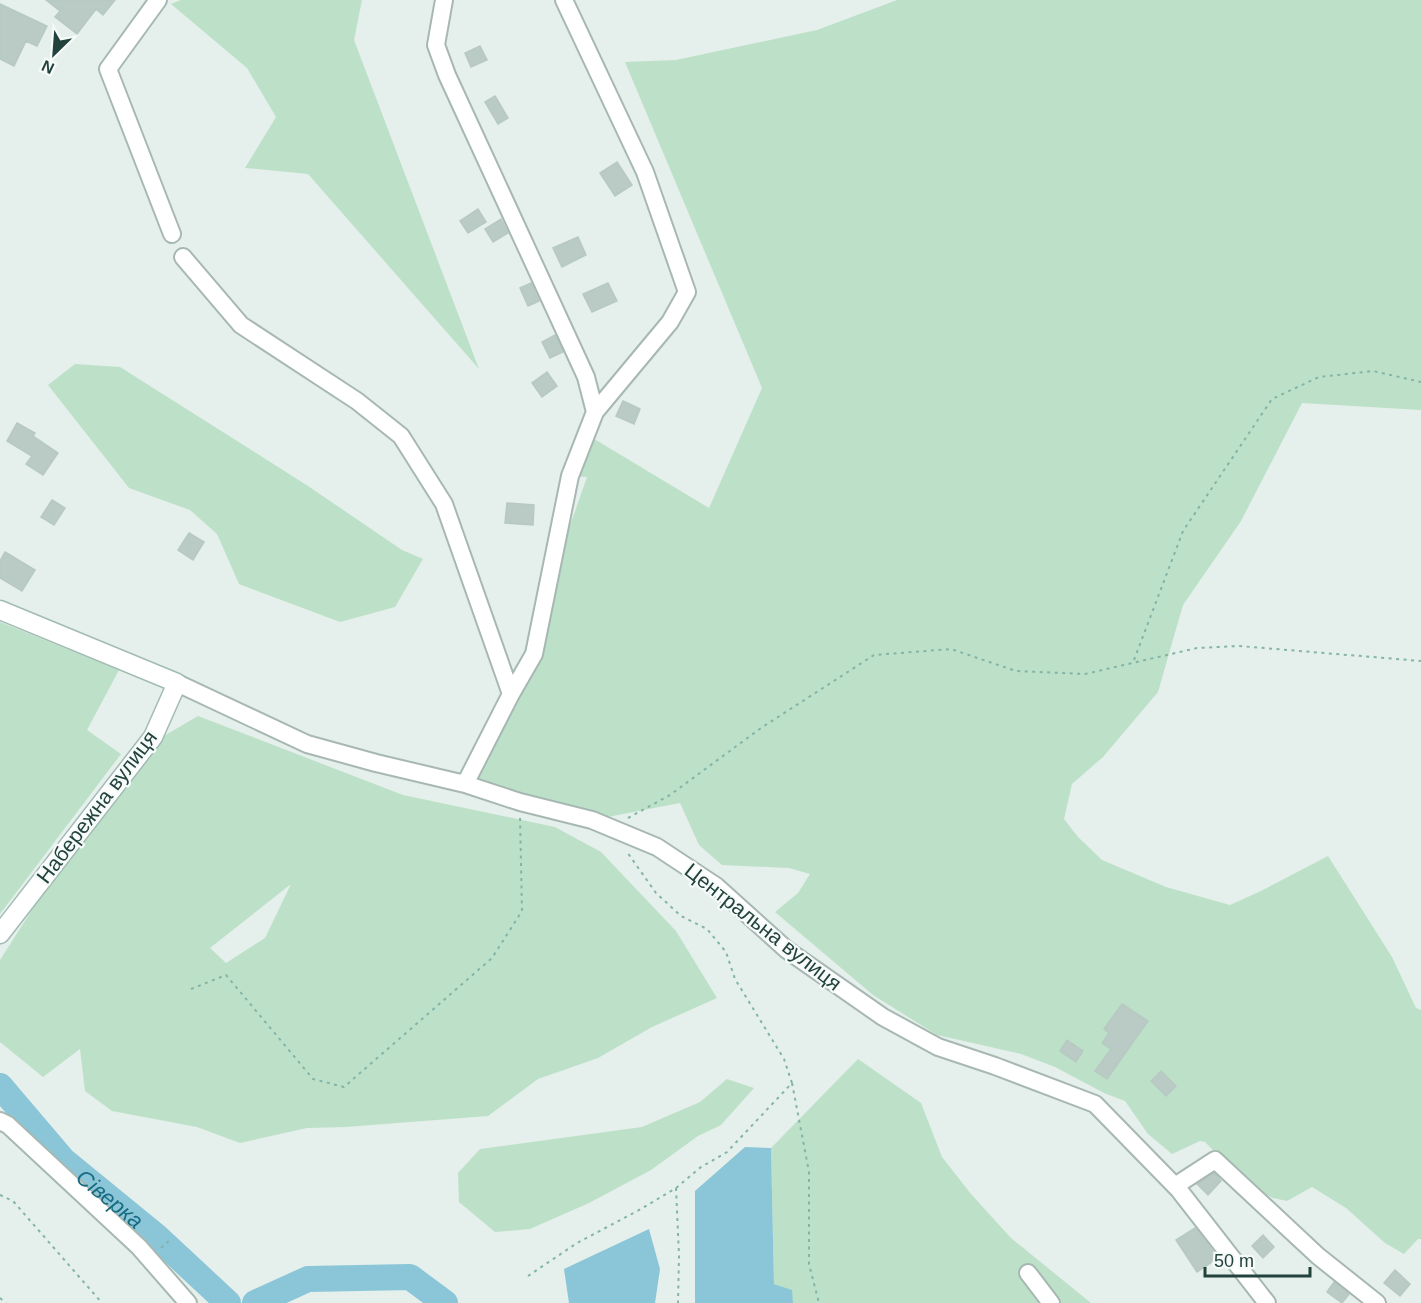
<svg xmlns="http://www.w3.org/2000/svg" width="1421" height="1303" viewBox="0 0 1421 1303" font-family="Arial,sans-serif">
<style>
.green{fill:#bde1c8;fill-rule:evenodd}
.water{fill:#8ac6d7}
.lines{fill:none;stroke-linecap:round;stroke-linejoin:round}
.river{stroke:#8ac6d7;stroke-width:26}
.building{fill:#bacac4;stroke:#b6c9c2;stroke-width:1.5}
.street-casing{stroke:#a7b8b3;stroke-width:20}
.secondary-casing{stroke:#a2bbb4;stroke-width:21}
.path{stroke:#83b4a8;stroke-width:2;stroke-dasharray:3 4.5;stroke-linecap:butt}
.street{stroke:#fff;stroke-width:16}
.secondary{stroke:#fff;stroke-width:18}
.labels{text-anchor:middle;stroke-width:4.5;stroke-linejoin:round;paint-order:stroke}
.street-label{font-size:21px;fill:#22423c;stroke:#f6fbf9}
.water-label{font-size:22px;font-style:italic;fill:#176b83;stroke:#f6fbf9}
</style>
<rect width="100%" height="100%" fill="#e5efeb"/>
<!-- green -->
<path class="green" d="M181,0H362L354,40L479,369L308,174L245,168L276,117L247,68L171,4Z
M897,0H1421V410L1302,403L1241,521L1183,605L1158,692L1103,757L1072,784L1064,819L1078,837L1102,860L1166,887L1230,905L1263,890L1328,856L1392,957L1416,1008L1421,1010V1239H1418L1404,1254L1385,1243L1346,1208L1312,1187L1287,1201L1273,1198L1250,1188L1205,1142L1200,1141L1172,1154L1148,1134L1125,1101L1104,1093L1055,1067L1021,1054L937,1035L873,995L775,912L798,893L810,874L789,868L722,865L699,845L680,803L592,820L465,784L511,694L587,477L570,476L586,434L709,508L762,388L625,62L676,60L817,30Z
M75,364L120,367L308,486L402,550L423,559L395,607L340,622L239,584L217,534L190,510L129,488L48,385Z
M0,622L119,670L87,730L121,754L0,914Z
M198,716L403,795L555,827L601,852L676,931L717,998L652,1027L598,1058L538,1079L488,1116L346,1127L307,1128L240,1143L197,1127L112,1111L85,1091L80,1049L43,1077L0,1042V960L63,861L162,737ZM291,884L265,938L226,963L210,948Z
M858,1059L921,1103L942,1157L971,1194L1011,1238L1091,1303H793L791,1290L774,1284L771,1148Z
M727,1079L754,1088L721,1125L698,1136L651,1170L589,1203L530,1229L495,1232L459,1202L458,1173L480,1149L642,1127L700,1102Z"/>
<!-- water -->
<path class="water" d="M745,1147L771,1148L774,1284L792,1290L793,1303H695V1191Z
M649,1229L660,1269L655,1303H569L564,1269Z"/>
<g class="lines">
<!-- river -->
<g class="river">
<path id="s1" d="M0,1086L63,1160L156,1236L228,1303"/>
<path d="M255,1303L308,1279L410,1277L445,1303"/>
</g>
</g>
<!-- building -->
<path class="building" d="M46,0H115L103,15L96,9L77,34L55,17L60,11Z
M0,4L47,26L37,46L26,41L14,66L0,59Z
M480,46L487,60L471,67L465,53Z
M495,96L508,118L498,124L485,102Z
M617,162L632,185L615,196L600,173Z
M478,209L486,222L468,233L460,221Z
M501,219L508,233L493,242L485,229Z
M578,237L586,255L562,267L553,248Z
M531,283L539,301L528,306L520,288Z
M608,283L617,301L592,312L583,294Z
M555,335L563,352L550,358L542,342Z
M547,372L557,386L542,397L532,383Z
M623,401L640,409L634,424L616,416Z
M17,423L35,433L33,436L58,453L43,475L26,464L32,456L7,441Z
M52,500L65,508L54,525L41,517Z
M507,503L534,505L533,525L505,523Z
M189,533L204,542L193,560L178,550Z
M5,552L35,570L22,591L0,578V561Z
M1122,1004L1148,1021L1107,1079L1095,1071L1111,1049L1102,1043L1109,1033L1104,1029Z
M1067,1040L1083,1051L1076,1062L1060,1051Z
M1161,1071L1176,1086L1166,1096L1151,1081Z
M1214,1173L1221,1181L1208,1195L1197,1184Z
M1195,1228L1218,1258L1197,1272L1176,1240Z
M1263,1235L1274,1247L1263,1258L1252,1246Z
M1395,1270L1410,1284L1400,1296L1384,1283Z
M1334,1282L1349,1294L1342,1303L1327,1292Z"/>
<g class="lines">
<!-- street casing -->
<g class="street-casing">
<path id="street" d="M158,0L108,69L172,234
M444,0L436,45L447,75L586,377L595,412L570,476L534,654L511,694L465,784
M564,0L645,172L687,292L670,322L595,412
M183,257L241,325L357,401L401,436L444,504L511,694
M177,683L307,744L376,763L465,784L520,802L592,820L657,847L716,886L787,950L883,1017L938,1047L995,1066L1095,1104L1179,1190L1267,1303
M0,1121L8,1125L139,1247L188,1303
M1175,1186L1215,1160L1318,1256L1377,1303
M1028,1273L1051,1303"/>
</g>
<!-- secondary casing -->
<g class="secondary-casing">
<path id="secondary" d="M0,610L177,683L153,737L0,934"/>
</g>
<!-- path -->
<path class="path" d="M1134,660L1183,531L1272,399L1319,377L1373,371L1421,382
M628,818L670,795L761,728L874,655L951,649L1016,671L1085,674L1197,648L1239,646L1421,661
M191,989L226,975L313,1079L344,1087L492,958L522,911L520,816
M792,1083L809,1172V1264L819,1303
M676,1188L679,1255L678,1303
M0,1195L13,1201L102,1303
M161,1248L172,1238
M528,1276L577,1243L641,1209L676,1188L701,1167L727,1152L792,1083L784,1059L735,979L726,952L707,929L681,916L656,893L627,852
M0,1298L6,1303"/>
<!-- street -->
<use href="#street" class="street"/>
<!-- secondary -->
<use href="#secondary" class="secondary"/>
</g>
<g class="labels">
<!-- street labels -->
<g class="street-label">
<text transform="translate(97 807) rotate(-53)" y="7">Набережна вулиця</text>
<text transform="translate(763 927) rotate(38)" y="7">Центральна вулиця</text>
</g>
<!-- water labels -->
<g class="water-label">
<text dy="8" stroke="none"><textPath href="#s1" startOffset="158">Сіверка</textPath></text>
</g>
</g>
<!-- north arrow -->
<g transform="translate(54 54) rotate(205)" stroke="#f6fbf9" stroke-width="4.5" paint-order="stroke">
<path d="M0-4.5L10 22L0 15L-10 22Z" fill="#22423c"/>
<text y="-9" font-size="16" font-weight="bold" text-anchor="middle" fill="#22423c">N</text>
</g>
<!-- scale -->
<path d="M1205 1267v9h105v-9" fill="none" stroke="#22423c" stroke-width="3"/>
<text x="1214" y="1267" font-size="18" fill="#22423c" stroke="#f6fbf9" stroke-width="4.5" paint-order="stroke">50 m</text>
</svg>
